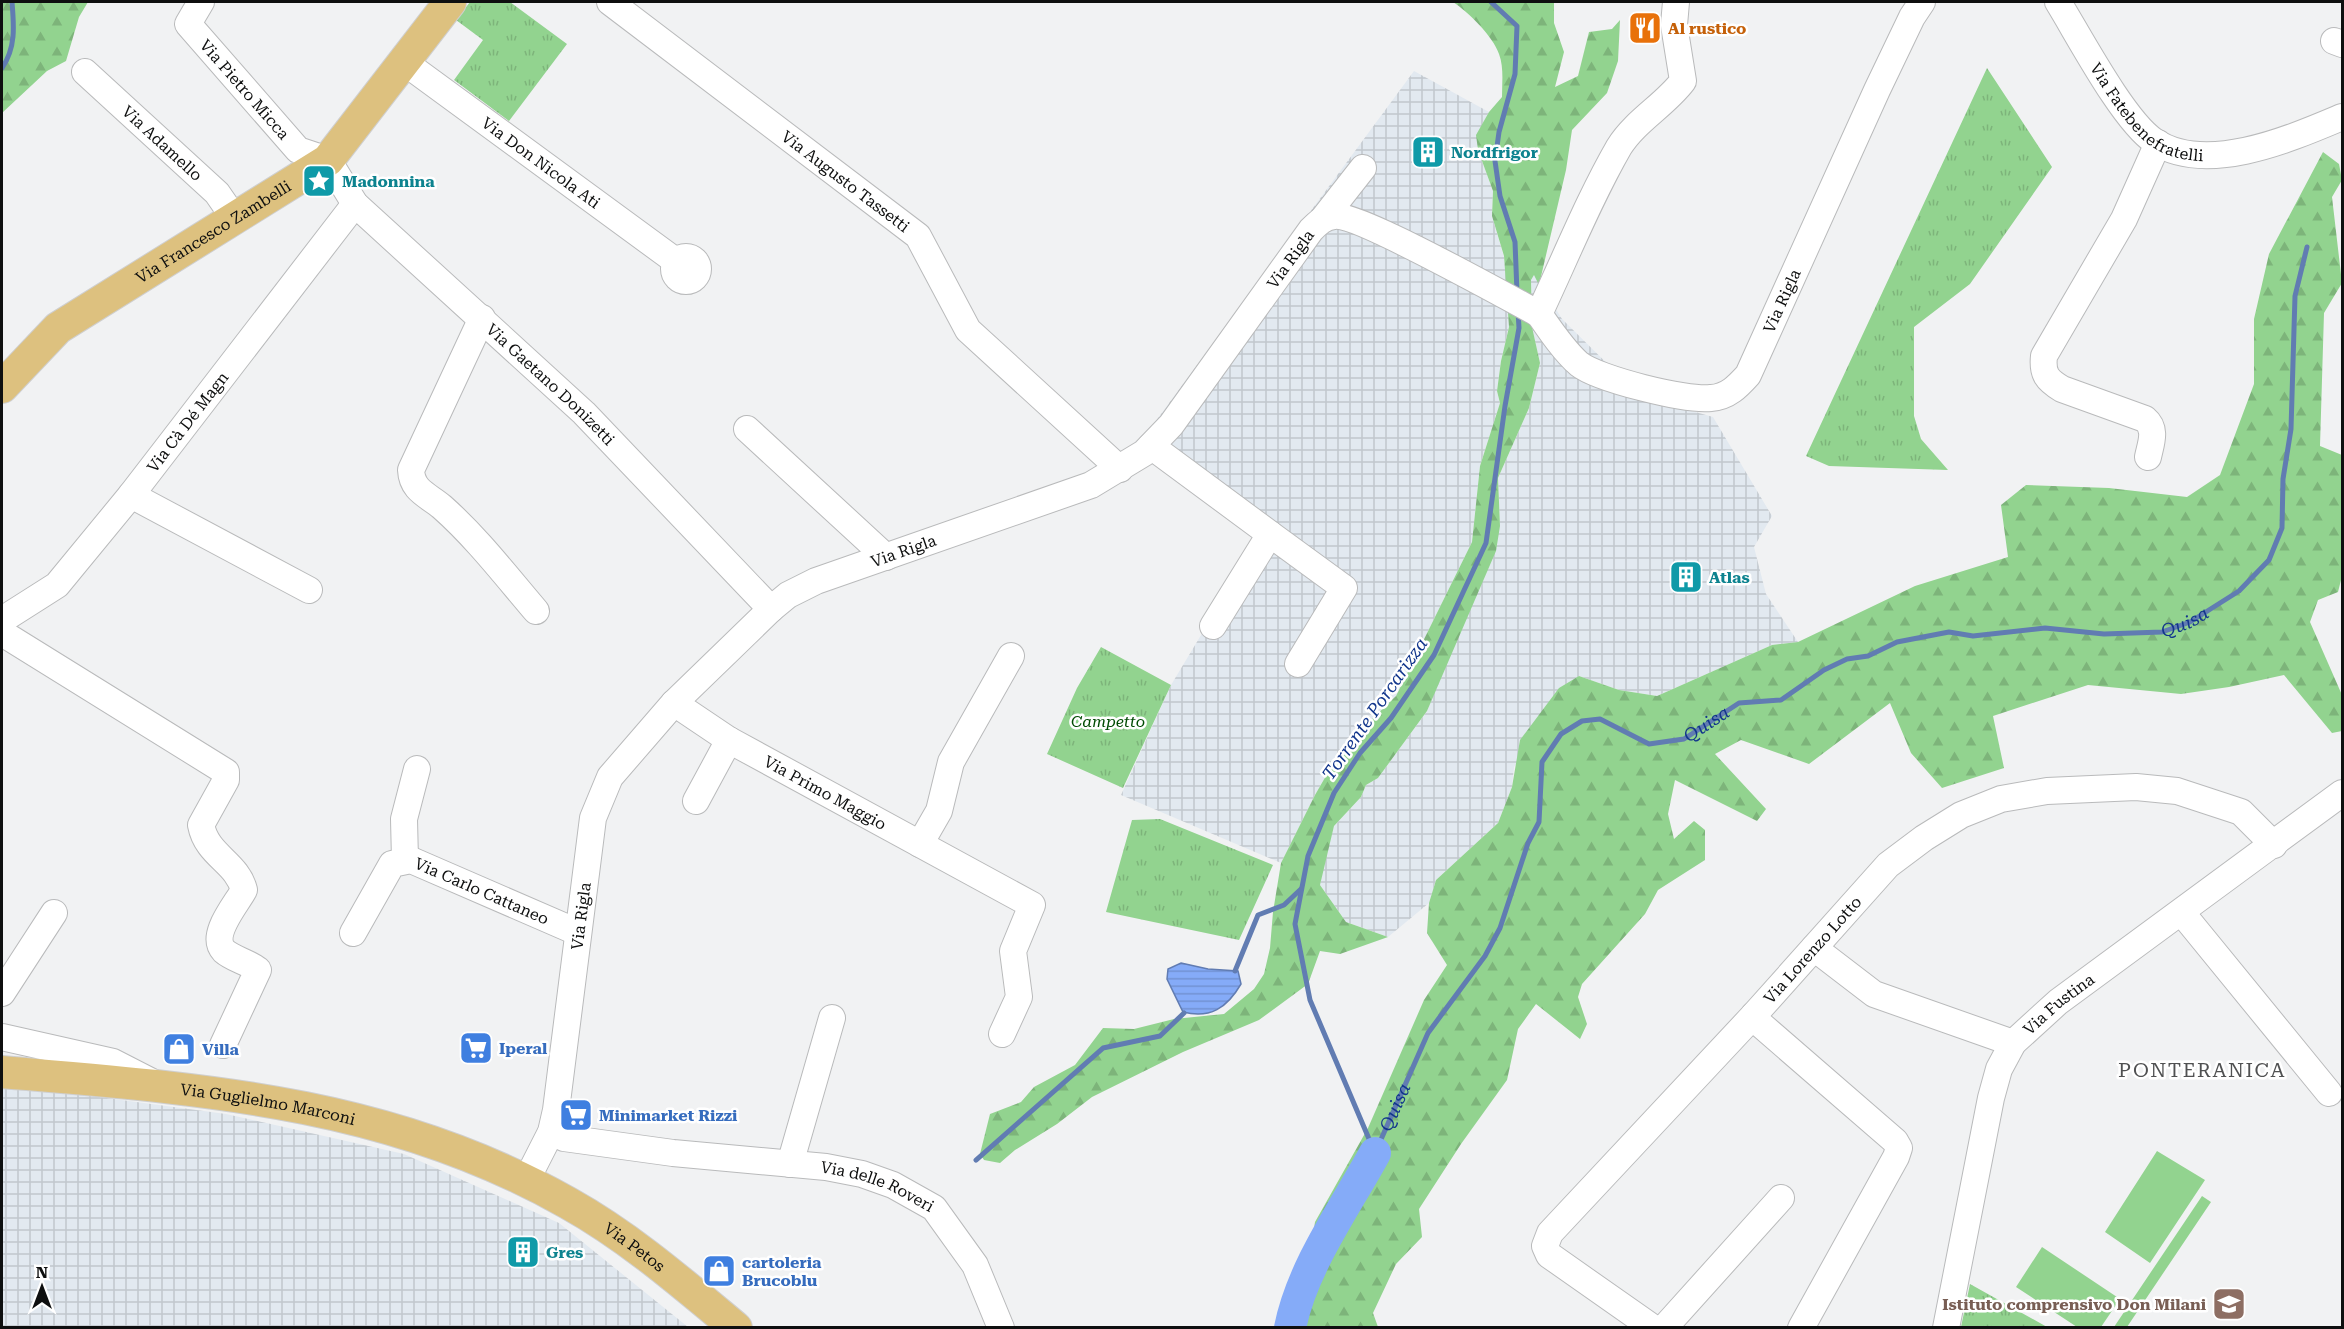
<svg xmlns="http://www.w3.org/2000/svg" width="2344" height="1329" viewBox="0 0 2344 1329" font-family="'Roboto Serif',serif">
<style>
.industrial{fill:url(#industrial-grid)}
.green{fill:#92d38f}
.forest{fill:url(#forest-firs)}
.park{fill:url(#park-tufts)}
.water{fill:url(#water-rules);stroke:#617cb2;stroke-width:1.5}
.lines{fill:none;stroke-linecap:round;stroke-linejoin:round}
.stream{stroke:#617cb2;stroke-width:5}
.river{stroke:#85abf8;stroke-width:32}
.minor-casing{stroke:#b9babb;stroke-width:28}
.major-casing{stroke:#cfcfcf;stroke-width:34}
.minor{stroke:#fff;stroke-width:26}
.major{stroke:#ddc17f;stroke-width:32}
.labels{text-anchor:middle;stroke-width:5;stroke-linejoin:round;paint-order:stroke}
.food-label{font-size:16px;font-weight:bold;fill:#c56008;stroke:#fff;text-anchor:start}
.street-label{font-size:16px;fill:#0e0f0f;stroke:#fff}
.culture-label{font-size:16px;font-weight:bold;fill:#0d838f;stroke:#fff;text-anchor:start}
.park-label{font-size:16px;font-style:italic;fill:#004b03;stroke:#fff}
.shop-label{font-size:16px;font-weight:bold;fill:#366cbe;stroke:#fff;text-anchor:start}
.education-label{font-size:16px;font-weight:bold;fill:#785e54;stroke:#fff;text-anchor:end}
.water-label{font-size:18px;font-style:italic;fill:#12368c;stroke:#fff}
.quarter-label{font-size:20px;letter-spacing:1.5px;fill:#505152;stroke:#fff}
</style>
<defs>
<pattern id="industrial-grid" width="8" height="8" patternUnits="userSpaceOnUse" patternTransform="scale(1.5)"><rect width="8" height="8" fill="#e2e9f0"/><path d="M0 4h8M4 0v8" fill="none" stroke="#c1c7cd"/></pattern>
<pattern id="forest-firs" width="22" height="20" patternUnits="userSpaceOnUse" patternTransform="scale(1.5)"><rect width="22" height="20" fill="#92d38f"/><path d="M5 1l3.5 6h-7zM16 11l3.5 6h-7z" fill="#7db47a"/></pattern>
<pattern id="park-tufts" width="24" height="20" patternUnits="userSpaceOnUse" patternTransform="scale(1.5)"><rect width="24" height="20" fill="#92d38f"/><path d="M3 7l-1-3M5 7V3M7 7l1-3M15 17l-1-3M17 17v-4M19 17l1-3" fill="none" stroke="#7db47a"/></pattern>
<pattern id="water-rules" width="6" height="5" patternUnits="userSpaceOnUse" patternTransform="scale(1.5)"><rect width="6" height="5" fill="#85abf8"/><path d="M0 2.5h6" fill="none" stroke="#7292d3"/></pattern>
</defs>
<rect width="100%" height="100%" fill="#f1f2f3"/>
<!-- industrial -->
<path class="industrial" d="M1414,71L1489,112L1477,135L1478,150L1493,191L1492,216L1504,257L1507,283L1509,327L1501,361L1497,391L1500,403L1480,466L1472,542L1396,696L1342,748L1315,795L1281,863L1121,795L1171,685L1260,537L1136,448Z
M1534,274L1562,319L1640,396L1713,417L1772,516L1754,547L1766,594L1798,642L1772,645L1657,696L1619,690L1579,676L1514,767L1512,787L1498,823L1436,880L1429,903L1388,937L1346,922L1320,885L1323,866L1334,826L1361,797L1366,785L1378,778L1427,711L1500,526L1498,478L1529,408L1540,363L1532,328L1531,280Z
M2,1084L226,1114L404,1154L559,1223L688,1327H2Z"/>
<!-- green -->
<path class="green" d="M2157,1151L2205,1180L2150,1263L2105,1232Z
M2202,1196L2211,1202L2127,1327H2114Z
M2042,1247L2120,1299L2101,1327H2077L2016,1287Z"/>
<!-- forest -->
<path class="forest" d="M2,2H88L79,17L66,61L47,71L2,113Z
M1453,2H1554V23L1564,52L1555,87L1578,76L1589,32L1612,29L1620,20L1618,61L1607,93L1572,130L1566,170L1539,285L1534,275L1531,280L1532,327L1540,363L1529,408L1498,478L1500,526L1496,551L1427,711L1378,778L1366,785L1361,797L1334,826L1320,885L1346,922L1388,937L1340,954L1320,951L1308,984L1259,1020L1183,1052L1092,1097L1057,1124L1015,1150L1000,1163L984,1160L980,1154L990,1114L1021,1102L1034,1087L1075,1065L1103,1028L1134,1029L1174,1019L1224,1014L1254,989L1264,974L1270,948L1273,912L1281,863L1315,795L1342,748L1396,696L1472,542L1480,466L1500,403L1497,391L1501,361L1509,327L1504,256L1492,216L1493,191L1478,150L1476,135L1489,112L1502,97C1502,83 1504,67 1499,54C1493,36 1468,12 1453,2Z
M2323,152L2339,164L2342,180L2332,197L2342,283L2324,313L2320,446L2342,455V576L2338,592L2318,600L2310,622L2342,695V731L2332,733L2284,675L2229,687L2181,694L2088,685L1993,716L2004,768L1942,788L1911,753L1890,703L1809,764L1741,740L1715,754L1766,809L1757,821L1675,780L1668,814L1674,839L1694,821L1705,830V860L1658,890L1645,914L1582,984L1578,997L1587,1024L1580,1039L1536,1004L1518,1029L1507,1080L1461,1144L1419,1209L1422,1237L1396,1264L1373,1313L1378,1327H1302L1315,1222L1368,1128L1424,1000L1447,965L1427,933L1429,903L1436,880L1498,823L1512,787L1520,740L1559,688L1579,676L1619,690L1657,696L1772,645L1798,642L1915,586L2008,557L2001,505L2026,485L2109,488L2187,497L2220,475L2254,384V319L2269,254Z"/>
<!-- park -->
<path class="park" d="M470,2H510L567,44L509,121L454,80L483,40L456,20Z
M1987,68L2052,167L1970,284L1914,327V416L1921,439L1948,470L1829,466L1806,456Z
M1101,647L1171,685L1123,788L1047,754L1077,688Z
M1160,819L1273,865L1239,940L1106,912L1132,820Z
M1970,1284L2047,1327H1961Z"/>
<!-- water -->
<path class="water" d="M1181,963L1208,969L1238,971L1241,984C1227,1008 1210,1019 1183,1012L1167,979L1168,969Z"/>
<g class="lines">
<!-- stream -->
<g class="stream">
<path d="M1491,2L1517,26L1515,74L1499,132L1495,161L1500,196L1515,242L1517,292"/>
<path d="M2,68C16,48 14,26 12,2"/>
<path d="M1235,971L1258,915L1284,905L1301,889"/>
<path id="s1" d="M1375,1153L1428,1033L1485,956L1500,928L1528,843L1539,822L1542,762L1561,734L1582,721L1600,719L1649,744L1684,739L1739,703L1781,700L1824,670L1847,659L1868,656L1897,642L1949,632L1973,636L2045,628L2104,634L2162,632L2190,622L2239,591L2269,560L2282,528L2283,479L2291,429L2295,296L2307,247"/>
<path d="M1375,1153L1310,1000L1295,924L1308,856L1334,793L1360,753L1391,718L1434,655L1486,543L1505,406L1519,328L1518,311"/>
<path d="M976,1160L1103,1048L1160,1036L1184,1013"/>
</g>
<!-- river -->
<path class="river" d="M1290,1328C1302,1267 1345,1208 1375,1153"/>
<!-- minor casing -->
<g class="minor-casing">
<g id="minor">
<path id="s2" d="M201,2L188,24L298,150L328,160L355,204L584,413L771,609"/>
<path id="s3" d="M610,2L918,236L968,330L1120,469"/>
<path id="s4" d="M2058,2C2079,36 2123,120 2154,141C2206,176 2292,138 2342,117"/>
<path d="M2334,41L2342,44"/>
<path id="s5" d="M404,62L677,262"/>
<path id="s6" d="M85,72L217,193L235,219"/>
<path d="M1323,219L1363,168"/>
<circle cx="686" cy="269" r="12"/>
<path id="s7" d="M1539,314C1550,330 1564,351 1579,364C1598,379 1686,401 1711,398C1728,397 1738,386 1748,375L1877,90L1912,17L1922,2"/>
<path d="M482,318L411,470C412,491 428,495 442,507C477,538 506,576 536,611"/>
<path d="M747,429L886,557"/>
<path d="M1151,446L1270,534L1213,626"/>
<path d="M2148,457C2151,443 2157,429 2145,419L2062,389C2047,380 2042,374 2044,356L2124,219L2158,143"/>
<path d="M131,495L309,590"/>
<path d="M1270,534L1344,588L1298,664"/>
<path id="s8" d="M2,620L57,585L131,495L355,204"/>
<path d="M2,633L226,772V780L201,825C207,856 237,862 244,890C236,905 209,935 224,951C233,959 248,962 258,970L223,1045"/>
<path id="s9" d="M674,703L729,740L1032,905L1013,951L1019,997L1002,1034"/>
<path d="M696,801L729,740"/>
<path d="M920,844L939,811L951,762L1011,656"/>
<path d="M405,860L404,819L417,769"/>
<path d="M2182,913L2329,1093"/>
<path id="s10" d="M353,933L392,864L411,860L577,932"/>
<path d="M1814,948L1874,994L2013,1043"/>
<path d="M2,993L54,913"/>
<path d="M1754,1015L1760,1024L1895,1141L1899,1148L1896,1157L1801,1328"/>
<path d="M2,1037L113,1062L152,1082"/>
<path id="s11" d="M551,1132L564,1138L673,1153L826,1167L862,1174L893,1185L934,1208L975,1265L1001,1328"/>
<path d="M790,1164L832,1018"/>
<path id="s12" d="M526,1181L551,1132L556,1110L593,818L610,777L674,703L771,609L788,595L816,581L1091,485L1144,453L1171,425L1311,230C1318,223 1324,217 1334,216C1357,213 1509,298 1539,314C1565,259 1589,199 1619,147C1635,121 1665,105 1683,81L1674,25L1676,2"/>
<path id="s13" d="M1653,1328L1549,1255L1545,1246L1550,1233L1754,1015L1888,865L1924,838L1961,815L2001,799L2047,791L2136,787L2177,791L2241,812L2274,845"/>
<path d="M1664,1328L1781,1198"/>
<path id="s14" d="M1946,1328L1991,1098L1999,1069L2013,1043L2058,1002L2342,793"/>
</g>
</g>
<!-- major casing -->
<g class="major-casing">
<g id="major">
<path id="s15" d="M2,387L58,328L328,160L450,2"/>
<path id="s16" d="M2,1072C201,1089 389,1101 568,1203C629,1237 682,1283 736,1328"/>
</g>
</g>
<!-- minor -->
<use href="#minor" class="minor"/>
<!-- major -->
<use href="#major" class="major"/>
</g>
<!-- icons -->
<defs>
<g id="restaurant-square" transform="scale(1.725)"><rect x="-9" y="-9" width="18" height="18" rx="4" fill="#e8710a" stroke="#fff"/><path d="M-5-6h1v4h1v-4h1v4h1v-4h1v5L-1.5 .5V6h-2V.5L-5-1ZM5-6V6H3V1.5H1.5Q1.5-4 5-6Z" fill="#fff"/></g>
<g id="building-square" transform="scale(1.725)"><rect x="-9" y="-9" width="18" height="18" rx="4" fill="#0f9aa8" stroke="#fff"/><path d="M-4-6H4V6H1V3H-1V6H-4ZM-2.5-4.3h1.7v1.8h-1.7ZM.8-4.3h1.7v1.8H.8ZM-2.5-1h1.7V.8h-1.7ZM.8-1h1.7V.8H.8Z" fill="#fff"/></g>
<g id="sight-square" transform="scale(1.725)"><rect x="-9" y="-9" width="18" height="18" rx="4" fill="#0f9aa8" stroke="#fff"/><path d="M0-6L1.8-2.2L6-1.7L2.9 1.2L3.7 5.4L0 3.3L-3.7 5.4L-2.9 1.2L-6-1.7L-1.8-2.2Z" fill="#fff"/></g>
<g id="supermarket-square" transform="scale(1.725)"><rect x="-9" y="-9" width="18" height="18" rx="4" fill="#3f7fe0" stroke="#fff"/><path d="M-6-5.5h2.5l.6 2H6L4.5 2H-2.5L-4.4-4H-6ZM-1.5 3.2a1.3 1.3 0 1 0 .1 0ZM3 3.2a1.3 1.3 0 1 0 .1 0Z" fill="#fff"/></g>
<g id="shop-square" transform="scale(1.725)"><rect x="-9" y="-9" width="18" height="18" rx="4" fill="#3f7fe0" stroke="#fff"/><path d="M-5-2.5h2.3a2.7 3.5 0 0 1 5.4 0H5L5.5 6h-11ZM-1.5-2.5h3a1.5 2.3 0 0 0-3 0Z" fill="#fff"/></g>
<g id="school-square" transform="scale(1.725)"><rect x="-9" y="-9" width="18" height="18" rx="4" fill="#8d6e63" stroke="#fff"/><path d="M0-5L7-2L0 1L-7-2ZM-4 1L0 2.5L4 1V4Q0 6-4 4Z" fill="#fff"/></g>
</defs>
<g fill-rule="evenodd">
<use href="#restaurant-square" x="1645" y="28"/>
<use href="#building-square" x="1428" y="152"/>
<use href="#sight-square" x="319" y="181"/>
<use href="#building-square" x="1686" y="577"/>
<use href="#supermarket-square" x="476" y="1048"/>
<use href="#shop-square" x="179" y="1049"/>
<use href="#supermarket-square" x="576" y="1115"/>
<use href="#building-square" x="523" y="1252"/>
<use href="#shop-square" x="719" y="1271"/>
<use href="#school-square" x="2229" y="1304"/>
</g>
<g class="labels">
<!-- food labels -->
<g class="food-label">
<text x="1668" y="34">Al rustico</text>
</g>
<!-- street labels -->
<g class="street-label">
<text dy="6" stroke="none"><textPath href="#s2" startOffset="112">Via Pietro Micca</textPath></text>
<text dy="6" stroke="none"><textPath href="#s4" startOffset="147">Via Fatebenefratelli</textPath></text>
<text dy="6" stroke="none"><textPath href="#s6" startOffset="105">Via Adamello</textPath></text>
<text dy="6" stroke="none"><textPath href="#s5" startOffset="170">Via Don Nicola Ati</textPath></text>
<text dy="6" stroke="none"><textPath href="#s3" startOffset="296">Via Augusto Tassetti</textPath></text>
<text dy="6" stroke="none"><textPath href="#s15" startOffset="264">Via Francesco Zambelli</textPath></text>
<text dy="6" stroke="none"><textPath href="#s12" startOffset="1299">Via Rigla</textPath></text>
<text dy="6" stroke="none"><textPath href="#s7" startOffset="328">Via Rigla</textPath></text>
<text dy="6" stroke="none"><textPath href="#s2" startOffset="542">Via Gaetano Donizetti</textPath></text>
<text dy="6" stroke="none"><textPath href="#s8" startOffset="274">Via Cà Dé Magn</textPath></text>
<text dy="6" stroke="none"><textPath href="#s12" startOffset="795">Via Rigla</textPath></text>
<text dy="6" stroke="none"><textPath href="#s9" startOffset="176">Via Primo Maggio</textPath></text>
<text dy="6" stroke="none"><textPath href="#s10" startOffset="176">Via Carlo Cattaneo</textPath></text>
<text dy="6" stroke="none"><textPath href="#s12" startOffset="273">Via Rigla</textPath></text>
<text dy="6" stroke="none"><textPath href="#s13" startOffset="537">Via Lorenzo Lotto</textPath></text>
<text dy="6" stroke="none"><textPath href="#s14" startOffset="354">Via Fustina</textPath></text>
<text dy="6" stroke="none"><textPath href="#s16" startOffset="268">Via Guglielmo Marconi</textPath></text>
<text dy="6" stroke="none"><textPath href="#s11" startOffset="333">Via delle Roveri</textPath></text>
<text dy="6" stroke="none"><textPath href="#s16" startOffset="666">Via Petos</textPath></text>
</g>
<!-- culture labels -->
<g class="culture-label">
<text x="1451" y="158">Nordfrigor</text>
<text x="342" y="187">Madonnina</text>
<text x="1709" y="583">Atlas</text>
<text x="546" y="1258">Gres</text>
</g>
<!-- park labels -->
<g class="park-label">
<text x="1108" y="727">Campetto</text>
</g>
<!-- shop labels -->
<g class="shop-label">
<text x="499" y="1054">Iperal</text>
<text x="202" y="1055">Villa</text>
<text x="599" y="1121">Minimarket Rizzi</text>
<text x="742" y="1268">cartoleria<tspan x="742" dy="18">Brucoblu</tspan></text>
</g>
<!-- education labels -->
<g class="education-label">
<text x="2206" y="1310">Istituto comprensivo Don Milani</text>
</g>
<!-- water labels -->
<g class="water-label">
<text dy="6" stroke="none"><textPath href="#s1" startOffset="1130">Quisa</textPath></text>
<text transform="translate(1375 709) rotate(-55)" y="6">Torrente Porcarizza</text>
<text dy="6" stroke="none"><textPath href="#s1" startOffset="626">Quisa</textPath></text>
<text dy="6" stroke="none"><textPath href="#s1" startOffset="50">Quisa</textPath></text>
</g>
<!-- quarter labels -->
<g class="quarter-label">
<text x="2202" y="1077">PONTERANICA</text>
</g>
</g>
<!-- border -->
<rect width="2344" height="1329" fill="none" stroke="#0e0f0f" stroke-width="6"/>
<!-- north arrow -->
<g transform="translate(42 1287)" stroke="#ffffff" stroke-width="4.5" paint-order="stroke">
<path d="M0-4.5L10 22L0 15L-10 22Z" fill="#0e0f0f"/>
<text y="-9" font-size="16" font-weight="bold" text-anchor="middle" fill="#0e0f0f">N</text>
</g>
</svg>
